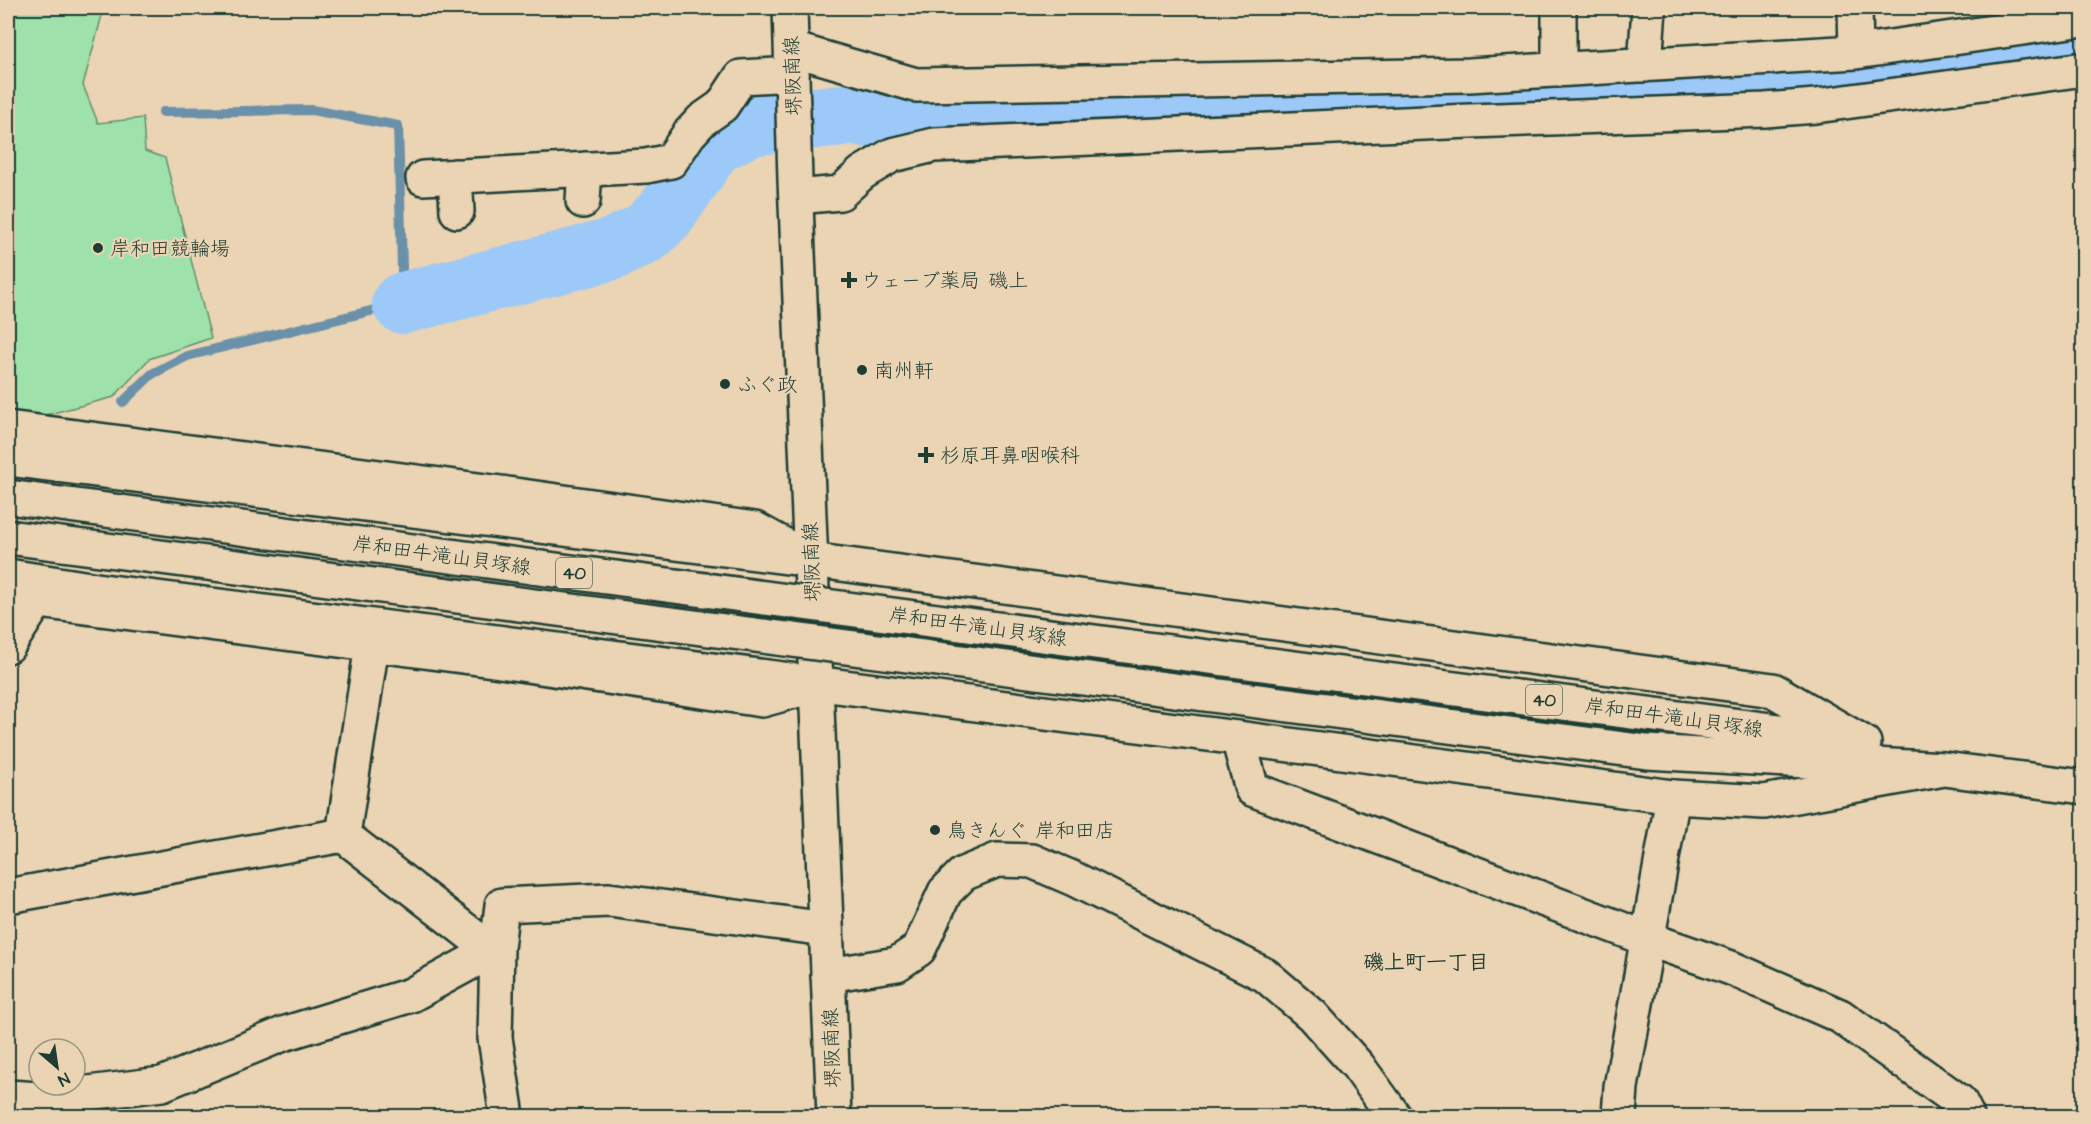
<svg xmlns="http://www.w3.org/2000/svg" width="2091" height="1124" viewBox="0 0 2091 1124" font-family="'Architects Daughter','Klee One',sans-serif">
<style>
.garden{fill:#9fe1ab;stroke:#5f8f70;stroke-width:1.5}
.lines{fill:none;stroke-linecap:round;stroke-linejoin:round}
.stream{stroke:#6a91a9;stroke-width:10}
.river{stroke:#9cc9f7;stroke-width:62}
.street-casing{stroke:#1f3d34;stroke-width:38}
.secondary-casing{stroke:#1f3d34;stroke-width:38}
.primary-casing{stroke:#1f3d34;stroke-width:38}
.street{stroke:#ead4b3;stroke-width:33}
.secondary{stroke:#ead4b3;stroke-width:33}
.primary{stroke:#ead4b3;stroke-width:33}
.primary-bridge-casing{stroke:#1f3d34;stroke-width:38;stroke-linecap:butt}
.primary-bridge{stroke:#ead4b3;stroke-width:33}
.poi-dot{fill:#1f3d34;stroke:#ead4b3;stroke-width:2}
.labels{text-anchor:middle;stroke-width:4.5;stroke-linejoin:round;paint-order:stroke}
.shield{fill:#ead4b3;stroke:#5c6a5a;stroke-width:1.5}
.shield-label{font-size:18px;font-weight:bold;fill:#1f3d34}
.street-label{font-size:20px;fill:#1f3d34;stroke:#ead4b3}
.poi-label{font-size:20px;fill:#1f3d34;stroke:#ead4b3;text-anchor:start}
.neighbourhood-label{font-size:21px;font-weight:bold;fill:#1f3d34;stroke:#ead4b3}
</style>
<rect width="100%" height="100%" fill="#ead4b3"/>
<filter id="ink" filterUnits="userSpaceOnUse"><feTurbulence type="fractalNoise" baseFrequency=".0167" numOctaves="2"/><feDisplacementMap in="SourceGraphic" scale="12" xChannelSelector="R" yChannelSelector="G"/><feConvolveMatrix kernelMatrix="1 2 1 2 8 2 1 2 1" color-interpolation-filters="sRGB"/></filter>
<g filter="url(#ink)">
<!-- garden -->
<path class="garden" d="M8,8H104L83,85L98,123L143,118L145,151L165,158L211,338L149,359L114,397L30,419L8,417Z"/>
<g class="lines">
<!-- stream -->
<path class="stream" d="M123,402L152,374L187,356L403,303L398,126L312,110L163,112"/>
<!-- river -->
<path class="river" d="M403,303L613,249L646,233L666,213L713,144L749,125L852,114L897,122L1657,94L1790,86L1832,82L2084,44"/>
<!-- street casing -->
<g class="street-casing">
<path id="street" d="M1855,8L1856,52
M792,49L916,85L1469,75L1856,52L2084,19
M1645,65L1649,8
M1559,70V8
M455,176L457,211
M423,178L646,166L671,161L689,134L702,120L722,106L741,77L792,74
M797,197L840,193L862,173L892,155L934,145L1470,121L1765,110L1816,106L2084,69
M583,201L585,169
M8,428L515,495L755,529L811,560
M8,597L493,660L762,700L816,685
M372,645L343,835L478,940L497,948L495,1038L507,1116
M8,646L37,601
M1238,738L1252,789L1648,939L1731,968L1840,1016L1960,1102L1967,1116
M8,896L343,835
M828,975L897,964L919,949L945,892L963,874L997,860L1032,861L1074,879L1265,975L1312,1015L1358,1066L1394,1116
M8,1097L39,1099L162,1084L283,1034L411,995L497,948L502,905L609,900L826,929
M1619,1116L1621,1087L1673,797"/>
</g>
<!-- secondary casing -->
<g class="secondary-casing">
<path id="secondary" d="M790,8L795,180L834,1116"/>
</g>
<!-- primary casing -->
<g class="primary-casing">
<path id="primary" d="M8,459L811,560L1773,690L1864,743
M8,576L103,591L1238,738L1673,797L1764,802L1944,769
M1140,648L1848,740
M1136,685L1647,752L1944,769L2084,787"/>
</g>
<!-- street -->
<use href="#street" class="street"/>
<!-- secondary -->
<use href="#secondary" class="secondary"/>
<!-- primary -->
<use href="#primary" class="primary"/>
<!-- primary-bridge casing -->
<g class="primary-bridge-casing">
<path id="primary-bridge" d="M8,497L1140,648
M8,537L1136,685"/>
</g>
<!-- primary-bridge -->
<use href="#primary-bridge" class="primary-bridge"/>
</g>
</g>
<!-- markers -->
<g class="poi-dot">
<circle cx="98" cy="248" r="6"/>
<path d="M846 271h6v6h6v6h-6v6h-6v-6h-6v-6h6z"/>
<circle cx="862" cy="370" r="6"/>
<circle cx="725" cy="384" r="6"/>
<path d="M923 446h6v6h6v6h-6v6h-6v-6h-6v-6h6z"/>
<circle cx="935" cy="830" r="6"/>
</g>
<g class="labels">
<!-- shield labels -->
<g class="shield">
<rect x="556" y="558" width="36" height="30" rx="4.5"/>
<rect x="1526" y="685" width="36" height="30" rx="4.5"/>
</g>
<g class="shield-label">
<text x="574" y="579">40</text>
<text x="1544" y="706">40</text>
</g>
<!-- street labels -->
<g class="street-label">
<text transform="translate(792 76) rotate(-92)" y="7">堺阪南線</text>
<text transform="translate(442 555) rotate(8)" y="7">岸和田牛滝山貝塚線</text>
<text transform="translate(811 562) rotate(-92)" y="7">堺阪南線</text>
<text transform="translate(978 626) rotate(8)" y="7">岸和田牛滝山貝塚線</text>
<text transform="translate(1674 717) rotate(8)" y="7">岸和田牛滝山貝塚線</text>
<text transform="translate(831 1048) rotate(-92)" y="7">堺阪南線</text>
</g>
<!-- poi labels -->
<g class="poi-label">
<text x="110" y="255">岸和田競輪場</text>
<text x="861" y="287">ウェーブ薬局 磯上</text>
<text x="874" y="377">南州軒</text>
<text x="737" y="391">ふぐ政</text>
<text x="940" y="462">杉原耳鼻咽喉科</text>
<text x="947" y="837">鳥きんぐ 岸和田店</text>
</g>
<!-- neighbourhood labels -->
<g class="neighbourhood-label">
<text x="1426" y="969">磯上町一丁目</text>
</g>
</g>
<!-- margin -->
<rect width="2091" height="1124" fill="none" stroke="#ead4b3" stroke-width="30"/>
<rect x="15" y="15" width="2061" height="1094" fill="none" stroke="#1f3d34" stroke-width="2" filter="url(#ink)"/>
<!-- north arrow -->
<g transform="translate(57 1067) rotate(151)"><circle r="28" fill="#ead4b3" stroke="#999880" stroke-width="1.5"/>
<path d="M0-4.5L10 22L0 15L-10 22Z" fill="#1f3d34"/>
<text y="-9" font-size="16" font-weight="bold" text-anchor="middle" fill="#1f3d34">N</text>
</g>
</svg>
